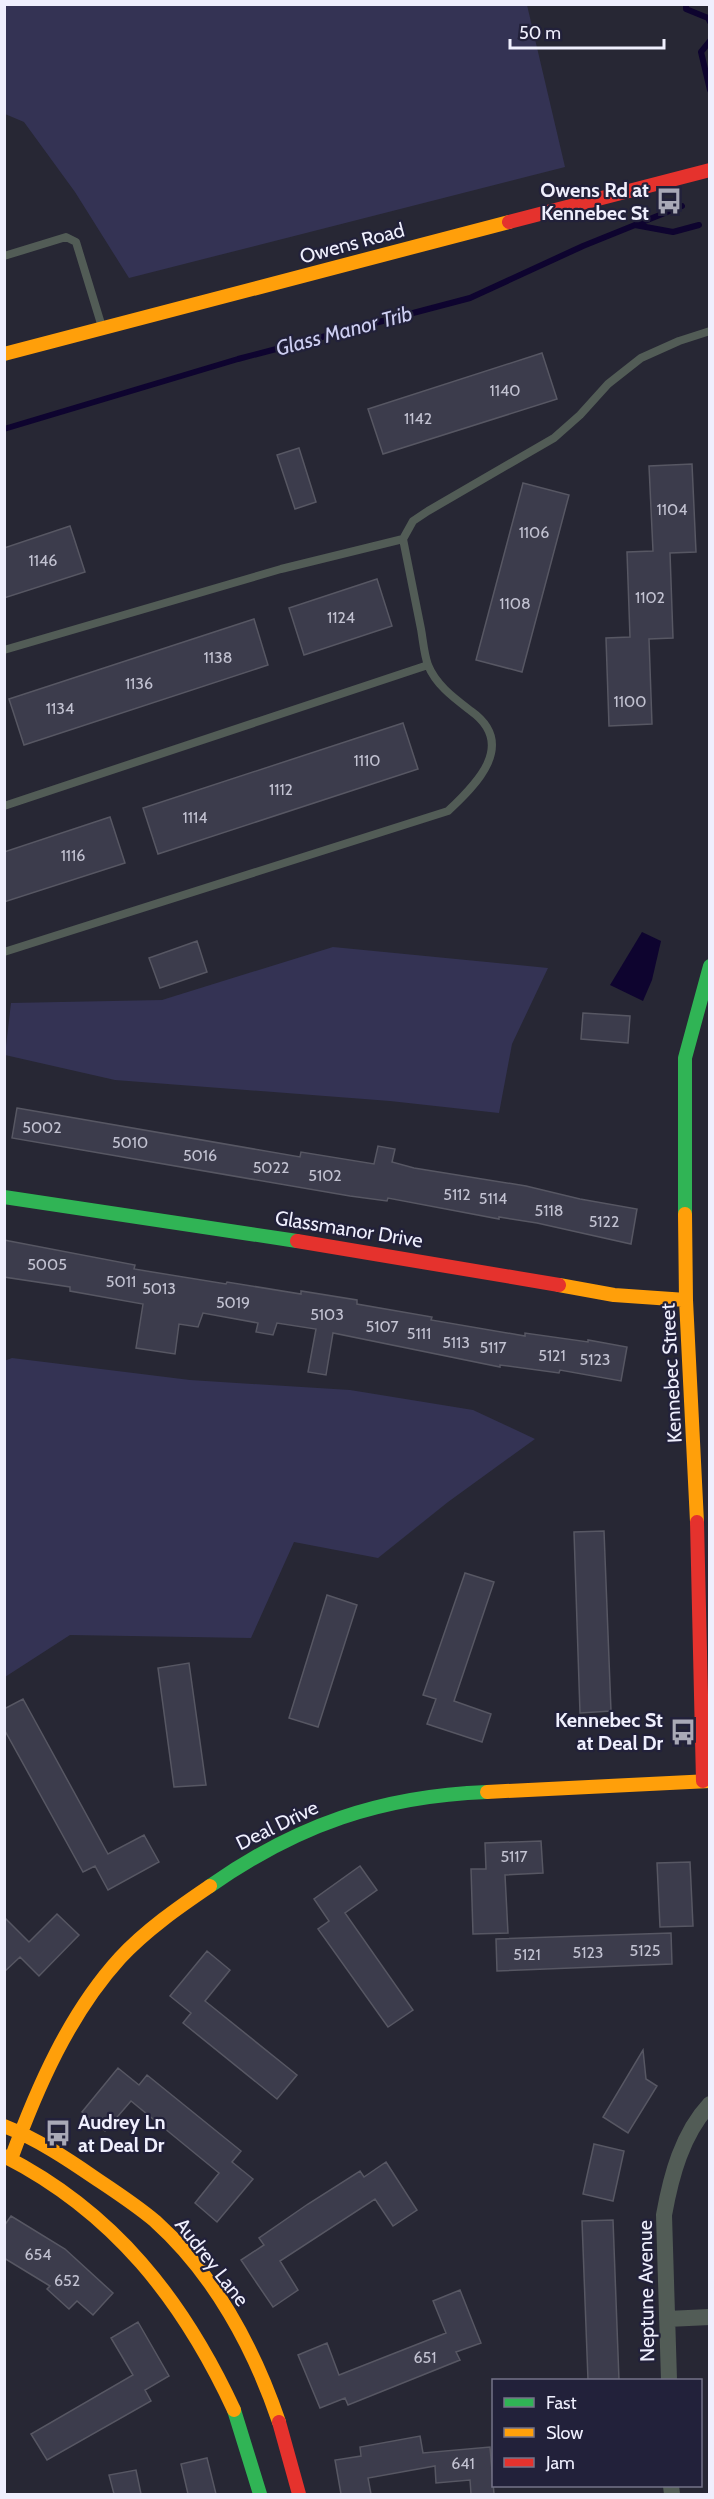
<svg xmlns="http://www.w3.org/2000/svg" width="714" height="2499" viewBox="0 0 714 2499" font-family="Cabin,sans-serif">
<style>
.green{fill:#343354}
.water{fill:#0e042f}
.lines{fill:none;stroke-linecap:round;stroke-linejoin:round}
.stream{stroke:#0e042f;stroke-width:6}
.building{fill:#3c3c4c;stroke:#575763;stroke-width:1.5}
.lane{stroke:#525c56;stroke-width:8}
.street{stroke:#525c56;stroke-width:16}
.fast{stroke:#30b455;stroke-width:14}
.slow{stroke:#ff9f0a;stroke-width:14}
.jam{stroke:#e5322d;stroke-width:14}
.labels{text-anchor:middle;stroke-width:4.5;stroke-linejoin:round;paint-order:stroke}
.number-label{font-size:16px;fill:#c2c2d1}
.poi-label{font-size:20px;font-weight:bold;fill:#efeffd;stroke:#22213a;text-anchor:end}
.street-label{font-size:20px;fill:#efeffd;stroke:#22213a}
.water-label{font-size:21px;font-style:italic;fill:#cdcef1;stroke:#22213a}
</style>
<rect width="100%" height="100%" fill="#272734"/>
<!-- green -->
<path class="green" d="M4,5H527L565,167L129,278L75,192L24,122L5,114Z
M333,947L548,968L512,1044L499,1113L390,1101L115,1080L5,1055L11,1003L162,1000Z
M12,1358L190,1380L350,1390L473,1410L535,1439L448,1502L378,1558L294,1542L251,1638L70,1635L5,1677L4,1361Z"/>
<!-- water -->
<path class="water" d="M642,932L661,941L652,980L643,1001L610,985Z"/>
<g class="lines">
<!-- stream -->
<path class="stream" d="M686,4V9L708,18L710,22
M710,41L701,52L710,90
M635,225L673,232L699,225
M4,429L238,359L470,298L583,246L682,206"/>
</g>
<!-- building -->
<path class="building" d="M542,353L557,399L383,454L368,409Z
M299,448L316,502L295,509L277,455Z
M692,464L696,552L670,553L673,638L649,639L652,724L609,726L606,638L630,637L627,552L653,551L649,466Z
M523,483L569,495L522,672L476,660Z
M70,526L85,572L4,598V548Z
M377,579L392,626L304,655L289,608Z
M254,619L268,665L24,745L9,699Z
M403,723L418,769L158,854L143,808Z
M110,817L125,863L4,902V852Z
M197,941L207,972L160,988L149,958Z
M583,1013L630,1016L628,1043L581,1039Z
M17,1108L300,1157L301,1152L374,1164L378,1146L395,1149L392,1162L414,1168L526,1186L580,1199L637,1209L631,1244L537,1223L499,1217V1219L388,1198L387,1201L350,1196L12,1138Z
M4,1240L135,1265L134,1269L226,1284L227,1282L301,1294V1291L357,1300V1304L432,1317L431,1320L525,1336V1333L588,1342V1340L627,1347L621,1381L560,1370L559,1373L500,1365V1367L333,1333L326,1375L308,1372L316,1329L277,1323L273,1335L256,1332L258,1323L203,1313L198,1327L179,1324L175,1354L136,1348L143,1304L70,1291V1287L4,1277Z
M604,1531L611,1711L580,1713L574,1532Z
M465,1573L494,1582L454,1701L491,1714L482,1742L427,1724L436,1699L423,1695Z
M327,1595L357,1605L318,1727L289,1718Z
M189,1663L206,1785L174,1787L158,1668Z
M23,1699L108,1854L144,1835L159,1862L108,1890L95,1866L83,1872L4,1729V1709Z
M541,1841L543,1873L505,1875L508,1933L473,1934L471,1869H486L485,1843Z
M690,1862L693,1926L660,1927L657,1863Z
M360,1866L377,1890L345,1913L413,2010L388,2027L318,1929L329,1921L314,1899Z
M57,1914L79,1935L39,1976L20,1957L4,1972V1917L29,1942Z
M671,1933L672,1964L497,1971L496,1939Z
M207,1951L230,1970L205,2001L297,2075L277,2099L183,2023L191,2013L170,1996Z
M643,2050L646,2079L657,2086L628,2133L603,2117Z
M118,2068L139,2085L147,2075L241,2151L232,2162L253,2179L217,2222L195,2203L219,2173L131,2101L105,2131L82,2112Z
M594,2144L624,2151L613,2201L583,2194Z
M386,2162L417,2210L393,2226L375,2199L280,2261L298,2290L273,2307L241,2260L264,2245L259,2238L308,2204L360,2171L364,2177Z
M11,2216L65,2249L113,2293L93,2315L77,2301L69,2309L47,2289L50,2286L4,2258V2226Z
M613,2220L619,2380H588L582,2221Z
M460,2290L481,2343L456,2352L460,2360L348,2405L345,2398L320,2408L298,2355L327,2343L339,2375L446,2333L433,2301Z
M138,2322L169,2376L145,2390L151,2401L47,2460L31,2434L133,2375L111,2338Z
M420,2436L423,2453L490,2447L494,2494H471L470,2480L436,2483L435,2466L368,2478L371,2494H341L335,2460L361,2456L360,2447Z
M207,2458L216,2494H188L181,2464Z
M136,2470L141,2494H114L109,2475Z"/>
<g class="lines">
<!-- lane -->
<path class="lane" d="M4,256L66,237L76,242L102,327
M4,650L281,569L403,539L413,521L428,511L554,438L580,415L608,384L641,358L679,341L710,331
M4,806L428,665
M4,952L448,811C477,784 517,744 471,711C454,698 436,685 428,665C424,654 423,640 421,629C415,599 409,569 403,539"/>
<!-- street -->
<path class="street" d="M667,2319L710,2317
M669,2380L664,2215C671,2176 682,2134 710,2104
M671,2486L672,2494"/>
<!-- fast -->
<path class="fast" d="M4,1197L297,1241
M685,1214V1058L710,966
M210,1886C297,1825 381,1796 487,1792
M234,2410L260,2494"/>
<!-- slow -->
<path class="slow" d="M4,354L509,222
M685,1214L686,1300L697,1522
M559,1285L614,1295L686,1300
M487,1792L710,1781
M4,2126C37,2139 66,2158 95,2178C116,2192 136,2205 155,2221C214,2274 254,2348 279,2422
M4,2156C114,2212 183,2300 234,2410
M11,2159C37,2088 69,2014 120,1958C146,1930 179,1907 210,1886"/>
<!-- jam -->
<path class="jam" d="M509,222L710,170
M297,1241L559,1285
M697,1522L703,1781
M279,2422L299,2494"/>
</g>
<!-- icons -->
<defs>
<g id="bus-bare" transform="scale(2.07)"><path d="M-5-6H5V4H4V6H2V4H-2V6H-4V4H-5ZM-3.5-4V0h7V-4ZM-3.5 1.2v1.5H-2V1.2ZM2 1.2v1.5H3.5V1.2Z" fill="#a9a9b7" stroke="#22213a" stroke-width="2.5" paint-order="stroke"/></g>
</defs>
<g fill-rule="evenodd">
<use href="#bus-bare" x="669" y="201"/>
<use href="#bus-bare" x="683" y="1732"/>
<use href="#bus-bare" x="58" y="2133"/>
</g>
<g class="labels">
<!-- number labels -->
<g class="number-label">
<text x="505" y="396">1140</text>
<text x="418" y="424">1142</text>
<text x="672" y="515">1104</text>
<text x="534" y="538">1106</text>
<text x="43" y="566">1146</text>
<text x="650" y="603">1102</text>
<text x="515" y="609">1108</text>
<text x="341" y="623">1124</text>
<text x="218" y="663">1138</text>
<text x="139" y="689">1136</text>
<text x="630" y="707">1100</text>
<text x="60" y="714">1134</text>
<text x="367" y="766">1110</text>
<text x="281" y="795">1112</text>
<text x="195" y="823">1114</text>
<text x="73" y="861">1116</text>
<text x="42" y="1133">5002</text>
<text x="130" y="1148">5010</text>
<text x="200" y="1161">5016</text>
<text x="271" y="1173">5022</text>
<text x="325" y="1181">5102</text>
<text x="457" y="1200">5112</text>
<text x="493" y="1204">5114</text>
<text x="549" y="1216">5118</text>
<text x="604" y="1227">5122</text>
<text x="47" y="1270">5005</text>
<text x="121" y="1287">5011</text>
<text x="159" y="1294">5013</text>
<text x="233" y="1308">5019</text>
<text x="327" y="1320">5103</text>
<text x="382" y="1332">5107</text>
<text x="419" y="1339">5111</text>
<text x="456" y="1348">5113</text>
<text x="493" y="1353">5117</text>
<text x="552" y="1361">5121</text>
<text x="595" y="1365">5123</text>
<text x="514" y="1862">5117</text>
<text x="645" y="1956">5125</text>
<text x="588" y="1958">5123</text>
<text x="527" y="1960">5121</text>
<text x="38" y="2260">654</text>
<text x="67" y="2286">652</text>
<text x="425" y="2363">651</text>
<text x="463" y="2469">641</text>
</g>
<!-- poi labels -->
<g class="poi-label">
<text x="649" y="197">Owens Rd at<tspan x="649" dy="23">Kennebec St</tspan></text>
<text x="663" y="1727">Kennebec St<tspan x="663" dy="23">at Deal Dr</tspan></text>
<text x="78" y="2129" text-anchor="start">Audrey Ln<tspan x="78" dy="23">at Deal Dr</tspan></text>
</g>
<!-- street labels -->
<g class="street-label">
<text transform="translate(352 243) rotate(-15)" y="7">Owens Road</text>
<text transform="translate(349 1229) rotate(9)" y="7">Glassmanor Drive</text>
<text transform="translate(671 1373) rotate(-93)" y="7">Kennebec Street</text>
<text transform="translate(277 1825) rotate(-26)" y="7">Deal Drive</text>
<text transform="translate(212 2262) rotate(52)" y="7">Audrey Lane</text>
<text transform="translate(646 2291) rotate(-91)" y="7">Neptune Avenue</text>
</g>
<!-- water labels -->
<g class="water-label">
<text transform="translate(344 331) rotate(-15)" y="7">Glass Manor Trib</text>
</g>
</g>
<!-- border -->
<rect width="714" height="2499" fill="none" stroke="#efeffd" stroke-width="12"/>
<!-- legend -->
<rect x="492" y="2379" width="210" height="108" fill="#22213a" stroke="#747388" stroke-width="1.5"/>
<rect x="504" y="2398" width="30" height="9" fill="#30b455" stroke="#747388" stroke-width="1.5"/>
<text x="546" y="2409" font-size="18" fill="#efeffd">Fast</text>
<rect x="504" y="2428" width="30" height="9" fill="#ff9f0a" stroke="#747388" stroke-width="1.5"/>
<text x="546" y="2439" font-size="18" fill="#efeffd">Slow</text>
<rect x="504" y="2458" width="30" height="9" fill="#e5322d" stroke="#747388" stroke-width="1.5"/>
<text x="546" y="2469" font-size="18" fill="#efeffd">Jam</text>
<!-- scale -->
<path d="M510 39v9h154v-9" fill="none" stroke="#efeffd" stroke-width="3"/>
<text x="519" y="39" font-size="18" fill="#efeffd" stroke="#22213a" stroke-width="4.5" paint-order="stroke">50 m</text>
</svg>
